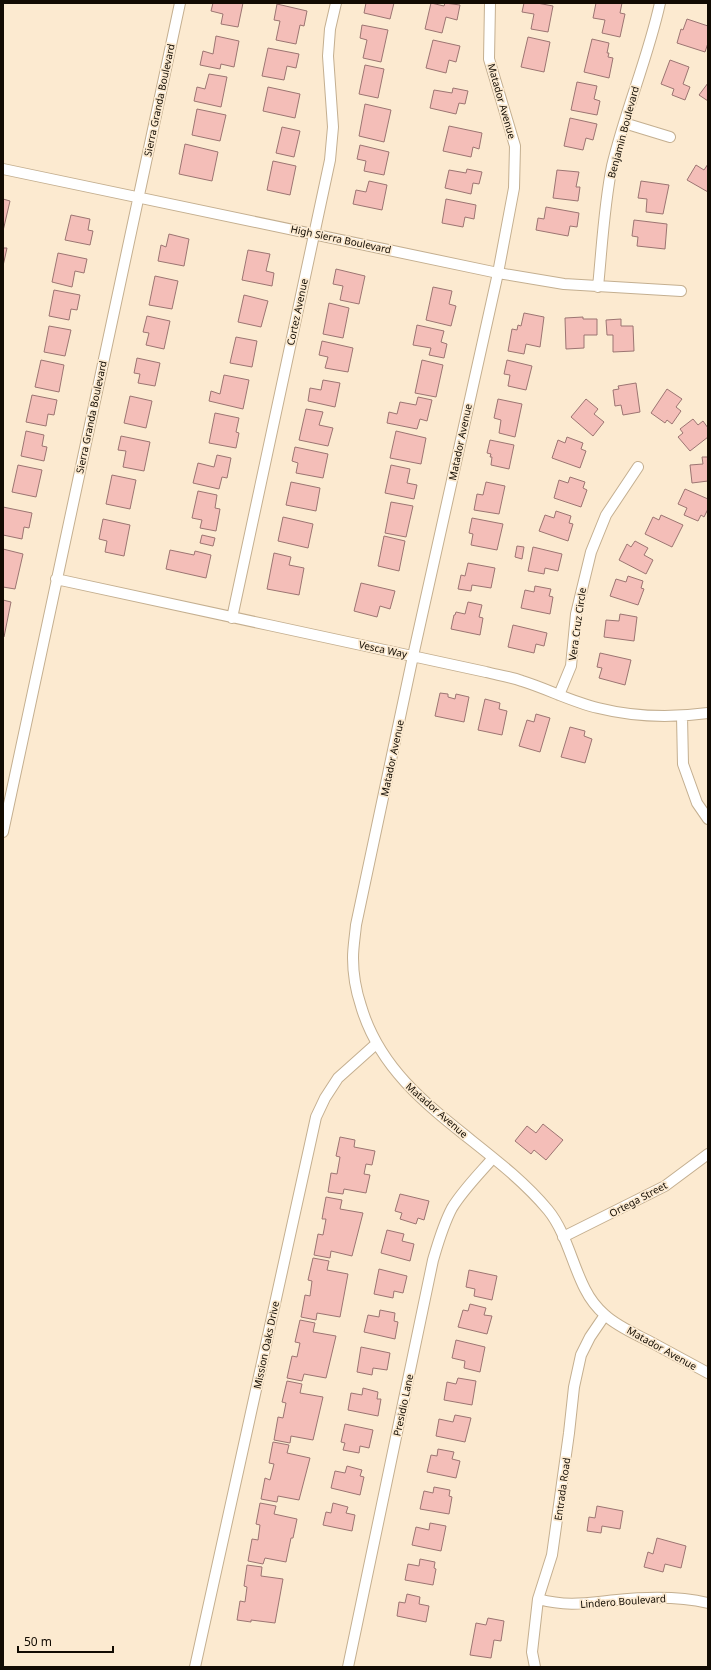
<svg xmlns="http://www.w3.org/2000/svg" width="711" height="1670" viewBox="0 0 711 1670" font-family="'Noto Sans',sans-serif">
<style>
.building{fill:#f4beb8;stroke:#9c7572}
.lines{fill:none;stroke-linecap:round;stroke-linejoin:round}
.minor-casing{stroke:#c4af90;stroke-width:12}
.minor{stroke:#fff;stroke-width:10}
.labels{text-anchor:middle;stroke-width:3.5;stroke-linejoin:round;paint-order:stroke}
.street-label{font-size:10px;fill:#120b02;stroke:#fcead0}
</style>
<rect width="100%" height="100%" fill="#fcead0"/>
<!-- building -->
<path class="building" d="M213,3H243L238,27L221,24L223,14L211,11Z
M366,3H394L390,19L364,13Z
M431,3L444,6L445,3L460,5L457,20L446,17L442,33L425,29Z
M524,3H537L553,6L548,32L531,29L534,14L522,12Z
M596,3H622L620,13L625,14L620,37L602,33L605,20L593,18Z
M277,4L307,11L304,26L300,25L296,44L276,40L280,21L274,20Z
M687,19L708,26V43L705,52L677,43L681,29L683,30Z
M362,25L388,30L381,62L363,58L367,40L360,38Z
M216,36L239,41L234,67L221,64L220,69L200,65L203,51L213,54Z
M528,37L550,42L544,72L521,67Z
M592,39L609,43L607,53H609L608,57L613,58L609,78L584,72Z
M433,40L460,46L456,62L449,60L446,73L426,68Z
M268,48L299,54L296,68L287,66L284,80L262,76Z
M670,60L689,67L683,84L690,87L685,100L672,95L674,89L661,84Z
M365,65L384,69L378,98L359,94Z
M209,74L227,77L221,107L194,101L197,87L205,89Z
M577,82L597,86L594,99L600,101L597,115L571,110Z
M708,83V101L699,95Z
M268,87L300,94L295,118L263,111Z
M453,88L468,91L465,104L459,103L456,114L430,108L434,90L452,93Z
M365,104L391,110L384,142L359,136Z
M197,109L226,115L220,141L192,135Z
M570,118L597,124L593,140L586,138L583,150L564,146Z
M449,126L482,133L479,149L473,147L471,157L443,151Z
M282,127L300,131L294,157L276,153Z
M185,144L218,152L212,181L179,174Z
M360,145L389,152L384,175L364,171L366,161L357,159Z
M273,161L296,166L290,195L267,190Z
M708,164V192L687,180L696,165L704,170Z
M467,169L482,172L479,184L473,183L471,194L445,188L449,170L466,173Z
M557,170L579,172L576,187H580L578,201L553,198Z
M369,181L387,185L382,210L353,204L356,190L366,192Z
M641,181L669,185L663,214L646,212L647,199L638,198Z
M3,199L10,201L3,231Z
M446,199L476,205L474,219L465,217L463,227L442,223Z
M546,207L579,213L577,227L570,226L568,236L536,230L538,218L544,219Z
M71,215L90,219L88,230L93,231L90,245L65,240Z
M634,220L667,224L665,249L637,246L638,237L632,236Z
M169,234L189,239L184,266L158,261L161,245L166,247Z
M3,248H7L3,266Z
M248,250L270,254L266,271L274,273L272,286L242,280Z
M58,253L87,259L84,273L75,271L72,287L52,282Z
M336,269L365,276L359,304L340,300L343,286L333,284Z
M155,276L178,281L172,309L149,305Z
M433,287L452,291L449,304L456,306L451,326L426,320Z
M54,290L80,295L77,310L71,309L69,320L49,316Z
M244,295L268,301L261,327L238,322Z
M329,303L349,308L343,338L323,334Z
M524,313L544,317L540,347L526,344L524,354L508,351L512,329L517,330L518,325L521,326Z
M147,316L170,321L164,349L146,345L149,333L143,332Z
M583,317V319H597V335H584V348L566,349L565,318Z
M621,319V326H633L634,351L613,352V335H607L606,320Z
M417,325L444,331L441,342L447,344L444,358L429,355L431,348L413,345Z
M49,326L71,330L65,356L44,352Z
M236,337L257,341L252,367L230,363Z
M322,341L353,348L348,372L325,368L328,357L319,355Z
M137,358L160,363L155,386L138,383L140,374L134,373Z
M41,360L64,365L59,392L35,387Z
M422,360L443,365L436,397L415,393Z
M507,360L532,366L526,390L508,386L510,375L504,374Z
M224,375L249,380L243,409L209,401L211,391L220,394Z
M323,380L340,383L335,407L308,401L310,388L321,390Z
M636,383L640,412L623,415L621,405L615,406L613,390L619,389L618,386Z
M667,389L682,399L676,407L681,411L672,424L667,420L665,423L651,413Z
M32,395L57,400L54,415L48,414L46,426L26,422Z
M130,396L152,401L146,428L124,423Z
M418,397L432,400L427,421L420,419L417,429L387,423L389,412L397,414L400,402L416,405Z
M498,399L522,404L515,437L499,433L501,420L494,418Z
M586,399L598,409L594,414L604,422L593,436L571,417Z
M306,409L323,412L319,425L333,428L328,446L299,440Z
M215,413L239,418L236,432L239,433L236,448L209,443Z
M693,419L698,425L703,421L708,428V437L690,451L678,437L683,433L680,429Z
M26,431L44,435L42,446L47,447L44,461L21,456Z
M396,431L426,438L421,464L390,458Z
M121,436L150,442L144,471L123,467L126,451L118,450Z
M567,437L583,443L581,449L586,451L580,468L552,458L558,440L565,443Z
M490,440L514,445L509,469L491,465L492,457H490L491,454L487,453Z
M295,447L328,454L323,478L296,473L298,463L292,461Z
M217,455L231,458L227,478L222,477L219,489L193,483L198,463L214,467Z
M702,457H708V481L692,483L690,465L703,464Z
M18,465L42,470L36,497L12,492Z
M391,465L410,469L407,483L417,485L414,499L385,493Z
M112,475L136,480L130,509L106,504Z
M570,477L585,482L583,488L587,490L581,507L554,498L559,480L568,483Z
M291,482L320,488L316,511L286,505Z
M486,482L505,486L499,514L474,510L477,494L483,495Z
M685,489L708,499V509L704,517L701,515L698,521L684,515L687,508L678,504Z
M198,491L217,495L215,508L220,509L216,531L200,528L202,520L192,518Z
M391,502L413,506L406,537L385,533Z
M3,507L32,513L29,528L24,527L22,539L3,535Z
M556,511L571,516L569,523L573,524L568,541L539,531L545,515L554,518Z
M661,515L683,525L672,547L645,534L653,517L659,520Z
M283,517L313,524L308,548L278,541Z
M472,518L503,524L497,550L471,545L473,534L469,533Z
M103,519L130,525L124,556L105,552L107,541L99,539Z
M202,535L215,538L213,546L200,543Z
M384,536L405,541L399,571L378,566Z
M635,541L648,548L644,555L653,560L646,574L619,560L627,544L631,547Z
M517,546L524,547L522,559L515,557Z
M533,547L562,554L558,571L545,568L544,574L528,571Z
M3,549L23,554L15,589L3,587Z
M170,550L194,555L195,551L211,555L206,578L166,569Z
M274,553L291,557L289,565L304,568L299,595L267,589Z
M468,563L495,568L491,588L472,585L471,591L458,589L461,575L465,576Z
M628,576L643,581L641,588L644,589L638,605L610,596L616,579L626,582Z
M361,583L395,591L390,609L380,606L377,617L354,611Z
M535,586L551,589L549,596L553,597L550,614L521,608L525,590L534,592Z
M3,600L11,602L4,637H3Z
M468,602L482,605L479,617L483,618L480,635L451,629L454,615H455L456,612L465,614Z
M620,614L637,617L634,641L604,637L606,620L619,621Z
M513,625L547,633L544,646L536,644L534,653L508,647Z
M600,653L631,660L625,685L599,678L602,668L597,667Z
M440,693L448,694V697L455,699L456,694L469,697L464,722L435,716Z
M485,699L500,703L499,709L507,711L502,735L478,730Z
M536,714L550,718L540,752L519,746L527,720L534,722Z
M570,727L585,731L584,736L592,739L585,763L561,757Z
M543,1124L563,1140L546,1160L534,1150L531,1154L515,1141L527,1126L536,1133Z
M340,1137L355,1140L354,1147L375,1151L372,1165L366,1164L364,1174L370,1175L366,1193L344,1189L343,1194L328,1192L331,1173L337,1174L340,1157L336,1156Z
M400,1194L429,1201L424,1220L418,1218L416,1224L400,1219L402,1213L395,1211Z
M326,1197L342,1200L340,1209L363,1213L352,1256L331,1251L330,1258L314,1255L318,1234L323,1235L326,1219H322Z
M387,1230L404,1234L402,1241L414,1244L410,1261L381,1253Z
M313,1258L329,1261L327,1270L348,1274L340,1317L317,1313L316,1320L301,1317L305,1295L310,1296L312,1281L308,1280Z
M379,1269L407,1276L403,1293L394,1291L393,1298L374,1294Z
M469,1270L497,1276L492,1300L474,1296L475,1289L466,1287Z
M470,1304L486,1308L484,1315L492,1316L487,1334L458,1327L463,1310L468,1311Z
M380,1310L395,1313L394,1321L398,1322L395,1339L364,1332L368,1315L379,1317Z
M300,1320L315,1323L313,1332L336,1336L326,1378L304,1374L302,1381L287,1378L292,1356L297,1357L300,1343L295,1342Z
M456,1340L485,1347L480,1372L464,1368L465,1361L452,1358Z
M361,1347L390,1353L387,1370L373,1368L372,1375L357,1372Z
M458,1378L476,1381L472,1405L444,1400L447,1382L456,1384Z
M287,1381L302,1384L300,1393L323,1397L313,1440L291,1436L290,1443L274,1440L278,1417L283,1418L286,1403L282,1402Z
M363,1388L378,1392L377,1399H381L378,1416L348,1410L351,1393L362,1395Z
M455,1415L471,1418L465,1442L436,1436L439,1419L453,1422Z
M345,1424L373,1430L369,1448L360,1446L359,1453L343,1450L345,1443L341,1442Z
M273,1442L289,1445L287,1453L310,1458L299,1500L278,1496L277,1502L261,1499L265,1478L270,1480L274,1464L269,1463Z
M438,1449L454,1452L452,1459L460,1461L456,1478L427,1472L431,1455L437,1456Z
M347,1466L362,1470L360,1476L364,1477L360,1495L331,1488L335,1471L345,1473Z
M434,1487L450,1490L449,1496L452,1497L449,1514L420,1509L424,1491L433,1493Z
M260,1503L276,1506L274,1514L297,1519L293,1538H291L286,1562L265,1558L263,1564L248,1561L252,1539L258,1540L260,1525L256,1524Z
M333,1503L348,1507L346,1513L355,1515L352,1531L323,1525L326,1512L331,1513Z
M597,1506L623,1511L620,1529L602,1526L601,1533L587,1531L589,1517L595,1518Z
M430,1523L446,1526L441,1551L412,1545L416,1527L429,1530Z
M657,1538L686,1546L681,1568L665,1564L663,1572L644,1567L648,1552L653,1554Z
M420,1559L435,1562L434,1568L436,1569L433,1585L405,1580L408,1564L419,1566Z
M247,1565L262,1567L261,1576L283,1579L275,1623L251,1620V1622L237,1620L240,1601L245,1602L247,1587L244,1586Z
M407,1594L420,1597L419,1604L429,1606L426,1622L397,1616L399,1602L405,1603Z
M488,1618L504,1621L501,1641L494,1640L491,1658L470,1655L476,1623L486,1625Z"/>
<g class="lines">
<!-- minor casing -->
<g class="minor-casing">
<path id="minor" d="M490,3L489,59L515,146L514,188L498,273L413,656L356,925C355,936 353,947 353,958C353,974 356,991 361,1006C389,1102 488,1138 548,1210C566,1232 572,1264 585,1289C590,1299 597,1308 605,1315C617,1326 633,1333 647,1340C667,1351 688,1362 708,1373
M624,123L670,137
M3,169L498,273L564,284L681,291
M598,287C602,247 604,205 612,166C625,111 648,58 660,3
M56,579C199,611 343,640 486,672C498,675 511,677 522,681C548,689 572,702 598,708C634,717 671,718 708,713
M232,618L330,160L333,127L328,56L330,29L336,3
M559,695L571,666L576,614L591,552L606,515L638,467
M682,716L683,764L697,803L708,819
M3,832L180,3
M563,1237L665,1186L708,1154
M538,1599C568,1607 586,1603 617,1600C647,1597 678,1596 708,1603
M195,1667L316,1117L325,1098L338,1078L376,1044
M348,1667L433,1260C438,1243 443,1225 452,1208C463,1190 479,1174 493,1158
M535,1667L532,1652L538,1599L552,1555L569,1433L574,1387L581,1355L590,1337L605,1315"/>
</g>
<!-- minor -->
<use href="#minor" class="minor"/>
</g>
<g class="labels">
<!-- street labels -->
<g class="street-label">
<text transform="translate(159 100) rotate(-78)" y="4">Sierra Granda Boulevard</text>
<text transform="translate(502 101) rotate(74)" y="4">Matador Avenue</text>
<text transform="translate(623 132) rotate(-75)" y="4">Benjamin Boulevard</text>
<text transform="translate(341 239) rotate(12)" y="4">High Sierra Boulevard</text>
<text transform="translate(297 312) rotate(-78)" y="4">Cortez Avenue</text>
<text transform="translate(91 417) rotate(-78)" y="4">Sierra Granda Boulevard</text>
<text transform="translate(460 442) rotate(-78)" y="4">Matador Avenue</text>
<text transform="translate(577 624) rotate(-82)" y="4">Vera Cruz Circle</text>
<text transform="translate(383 649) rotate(12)" y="4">Vesca Way</text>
<text transform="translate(392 758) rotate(-78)" y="4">Matador Avenue</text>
<text transform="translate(437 1110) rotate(41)" y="4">Matador Avenue</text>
<text transform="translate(638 1199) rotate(-28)" y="4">Ortega Street</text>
<text transform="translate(266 1345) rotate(-78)" y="4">Mission Oaks Drive</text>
<text transform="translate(662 1348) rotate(29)" y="4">Matador Avenue</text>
<text transform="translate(403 1405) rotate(-78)" y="4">Presidio Lane</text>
<text transform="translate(562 1489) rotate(-82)" y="4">Entrada Road</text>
<text transform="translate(623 1601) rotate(-4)" y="4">Lindero Boulevard</text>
</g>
</g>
<!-- border -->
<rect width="711" height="1670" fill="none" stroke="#120b02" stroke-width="8"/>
<!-- scale -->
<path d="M18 1646v6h95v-6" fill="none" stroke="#120b02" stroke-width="2"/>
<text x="24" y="1646" font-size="12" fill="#120b02" stroke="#fcead0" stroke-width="3" paint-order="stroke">50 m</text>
</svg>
